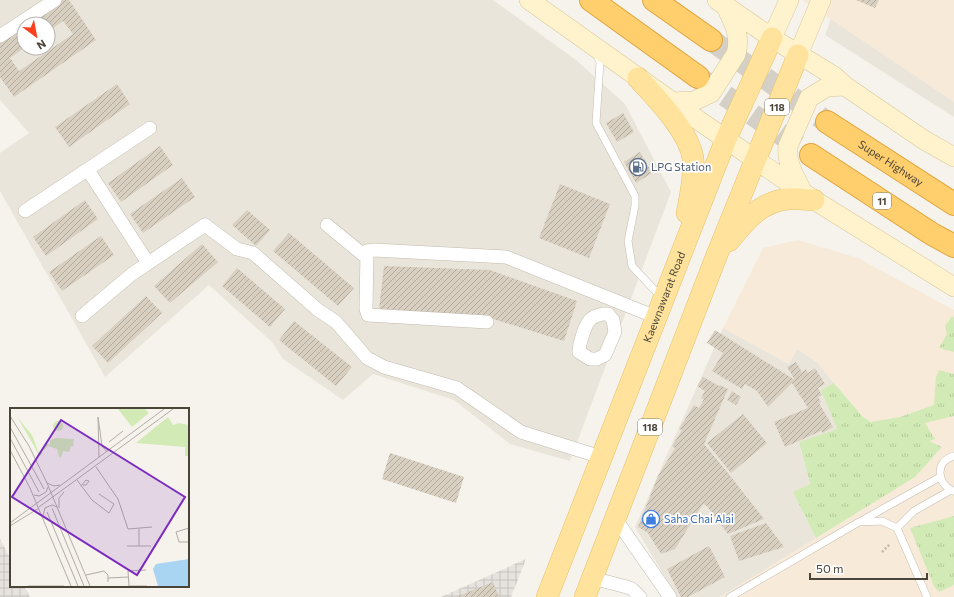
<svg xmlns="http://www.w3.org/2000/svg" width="954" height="597" viewBox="0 0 954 597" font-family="Commissioner,sans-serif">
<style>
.residential{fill:#eae5da;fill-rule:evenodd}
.commercial{fill:#f7ead8}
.industrial{fill:url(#industrial-grid)}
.grass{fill:url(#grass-tufts)}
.building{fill:url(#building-hatch)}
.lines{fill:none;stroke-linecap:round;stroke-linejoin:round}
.highway-tunnel{stroke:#d4d0c8;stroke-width:22;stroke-dasharray:22 11;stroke-linecap:butt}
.lane-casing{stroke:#c2bbae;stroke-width:8}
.street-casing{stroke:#c2bbae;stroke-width:14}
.secondary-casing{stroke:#d6c79b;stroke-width:20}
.primary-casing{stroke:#e6c16a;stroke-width:22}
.highway-casing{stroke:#e0a43c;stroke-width:24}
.path{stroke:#c4b79f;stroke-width:2.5;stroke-dasharray:2 2;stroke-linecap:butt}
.lane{stroke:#fff;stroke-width:7}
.street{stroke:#fff;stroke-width:13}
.secondary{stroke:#fff3cd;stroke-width:19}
.primary{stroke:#ffe39c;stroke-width:21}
.highway{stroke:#ffcf6e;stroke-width:22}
.labels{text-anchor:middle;stroke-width:3.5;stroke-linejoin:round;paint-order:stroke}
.shield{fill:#fff;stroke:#817c74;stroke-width:1}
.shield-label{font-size:10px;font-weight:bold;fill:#4b4439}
.street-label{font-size:11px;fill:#4b4439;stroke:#fff}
.service-label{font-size:11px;fill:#4e5e75;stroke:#fff;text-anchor:start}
.shop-label{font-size:11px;fill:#366cbe;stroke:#fff;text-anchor:start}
.inset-road{fill:none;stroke:#b2ada4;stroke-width:1}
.view{fill:#7b2cbf;fill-opacity:0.15;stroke:#7b2cbf;stroke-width:2}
.inset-edge{fill:none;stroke:#4b4439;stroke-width:2}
</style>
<defs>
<pattern id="industrial-grid" width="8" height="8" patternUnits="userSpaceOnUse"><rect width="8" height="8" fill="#e6e2dd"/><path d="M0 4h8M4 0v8" fill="none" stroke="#c7c3be"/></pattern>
<pattern id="grass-tufts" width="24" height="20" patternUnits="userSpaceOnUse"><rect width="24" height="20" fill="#d2eab5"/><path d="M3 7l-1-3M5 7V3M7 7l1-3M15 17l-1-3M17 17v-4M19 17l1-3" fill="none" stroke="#b6ca9c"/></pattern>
<pattern id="building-hatch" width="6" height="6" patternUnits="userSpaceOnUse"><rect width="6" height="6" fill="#d8cfc1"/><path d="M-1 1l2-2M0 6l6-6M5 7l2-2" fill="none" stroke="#b1aa9e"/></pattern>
</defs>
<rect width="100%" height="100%" fill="#f6f3ec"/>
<!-- residential -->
<path class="residential" d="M0,0H493L576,60L625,104L671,192L570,461L510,444L454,400L373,374L343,400L283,359L272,342L209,285L105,377L0,191V153L29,133L0,100ZM24,24H48V48H24Z
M838,0H954V117L825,35Z
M723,328L789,364L797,349L817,362L834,383L821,390L837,429L799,443L810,484L794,492L816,538L720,597H677L635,527Z"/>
<!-- commercial -->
<path class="commercial" d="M802,0H954V102Z
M798,240L858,258L954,310V597H720L915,477L942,447L928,441L900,417L871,422L863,417L815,360L797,349L789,364L723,328L763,248Z"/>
<!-- industrial -->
<path class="industrial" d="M0,539L11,560V586H24L30,597H0Z
M526,559L511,597H441Z"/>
<!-- grass -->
<path class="grass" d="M952,316L954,318V352L939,348L947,334L945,326Z
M939,370L954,374V416L925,423L935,439L929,441L942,447L915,477L816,538L793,492L810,484L799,442L837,429L821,390L834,383L863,417L871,422L900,417L934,405L936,377Z
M954,516V585L939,592L934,586L910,528Z"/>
<!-- building -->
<path class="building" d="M60,0H69L96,40L14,97L0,77V42L24,25V48L10,58L19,71L73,34L63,21L48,32V24H25Z
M856,0H879L875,8Z
M117,84L130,104L69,147L55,127Z
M623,113L634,132L617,142L606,123Z
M160,146L173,165L121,202L108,183Z
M640,152L652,173L636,183L624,162Z
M182,178L195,197L143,233L130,214Z
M560,184L610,204L589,258L539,238Z
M85,200L98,219L46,256L33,237Z
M247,210L270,230L256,246L232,225Z
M289,233L354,288L338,306L273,251Z
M101,236L114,255L62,291L49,272Z
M202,244L218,262L170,303L154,286Z
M384,266L490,270L577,301L564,341L487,317L379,309Z
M237,268L285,309L270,327L222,286Z
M146,296L162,313L108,363L92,346Z
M294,321L352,367L336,386L279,340Z
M715,330L795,380L787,367L796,362L802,372L806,369L808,373L815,368L825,384L818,388L822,395L818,397L821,402L819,403L833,427L823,433L821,431L785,447L774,422L808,408L792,383L768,407L757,391L745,384L742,389L712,371L723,353L707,343Z
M703,377L719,386L720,385L728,389L704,444L728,473L764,519L728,534L707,506L703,504L675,549L661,554L648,533L638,527L658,476L675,448L672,446L682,430L679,429L694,405L699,408L704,399L701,398L705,391L697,386Z
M732,391L741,397L736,405L727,400Z
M743,414L767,443L731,473L707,443Z
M390,453L464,477L456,503L382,479Z
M766,523L784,547L739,561L730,536Z
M709,546L725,577L688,597H681L667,569Z
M493,582L499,597H456Z"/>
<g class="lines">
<!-- highway-tunnel -->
<path class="highway-tunnel" d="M711,40L827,122
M698,77L811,155"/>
<!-- lane casing -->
<g class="lane-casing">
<path id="lane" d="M596,53L600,62L596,123L635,196V206L628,241L632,266L661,297
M953,491C936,483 935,461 954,456
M861,521L940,477
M897,528L914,511L951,490
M730,597L859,522L882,521L897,528L927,597"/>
</g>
<!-- street casing -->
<g class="street-casing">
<path id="street" d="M0,36L55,0
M88,170L148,263
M25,211L150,128
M327,225L366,257
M603,314H608L613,320L615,332L605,355L597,359H590L579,352C579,345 585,323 591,319C594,316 599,315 603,314Z
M82,316L132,274L205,225L237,249L253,253L318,310L336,322L367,358L384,367L457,388L521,432L601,457
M487,322L368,315L366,309L367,251L374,250L506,257L656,317
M615,518L670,597
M592,578L627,587L632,589L640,597"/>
</g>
<!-- secondary casing -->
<g class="secondary-casing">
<path id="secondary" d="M529,0L698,120L814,200L954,287
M717,0L772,38L834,76L845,86L924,140L954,157
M772,38L789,0
M798,55L821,0
M672,102L694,101L711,93L736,54C741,36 734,23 726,7
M801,189C794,175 786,162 788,146L809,98L827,87L845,86"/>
</g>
<!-- primary casing -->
<g class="primary-casing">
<g id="primary">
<path d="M638,78C657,99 688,130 693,158C695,176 690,196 687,213"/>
<path d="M729,241C745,221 761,201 789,199C797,198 806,200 814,200"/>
<path id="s1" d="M547,597L726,139L772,38"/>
<path d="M585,597L716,257L798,55"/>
</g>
</g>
<!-- highway casing -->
<g class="highway-casing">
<g id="highway">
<path d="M591,0L698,77"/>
<path d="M654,0L711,40"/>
<path id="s2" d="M827,122L954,204"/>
<path d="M811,155L932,234L954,246"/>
</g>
</g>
<!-- path -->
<path class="path" d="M882,552L890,544"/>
<!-- lane -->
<use href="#lane" class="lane"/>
<!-- street -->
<use href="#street" class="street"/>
<!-- secondary -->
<use href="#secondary" class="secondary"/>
<!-- primary -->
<use href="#primary" class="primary"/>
<!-- highway -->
<use href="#highway" class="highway"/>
</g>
<!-- icons -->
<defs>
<g id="fuel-ring" transform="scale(0.9)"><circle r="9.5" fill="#fff" stroke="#5c6f8a" stroke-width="1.5"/><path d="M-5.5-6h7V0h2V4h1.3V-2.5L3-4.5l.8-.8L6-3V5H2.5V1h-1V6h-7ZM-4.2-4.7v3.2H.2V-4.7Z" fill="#5c6f8a"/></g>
<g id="shop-ring" transform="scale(0.9)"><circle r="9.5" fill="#fff" stroke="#3f7fe0" stroke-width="1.5"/><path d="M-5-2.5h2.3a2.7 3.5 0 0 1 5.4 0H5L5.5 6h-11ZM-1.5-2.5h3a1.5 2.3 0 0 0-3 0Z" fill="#3f7fe0"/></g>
</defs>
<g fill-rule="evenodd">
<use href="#fuel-ring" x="638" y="167"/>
<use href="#shop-ring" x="651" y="519"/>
</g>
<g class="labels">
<!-- shield labels -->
<g class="shield">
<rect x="765" y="99" width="24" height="16" rx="3"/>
<rect x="873" y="193" width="18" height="16" rx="3"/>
<rect x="638" y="419" width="24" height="16" rx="3"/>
</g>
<g class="shield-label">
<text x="777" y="111">118</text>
<text x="882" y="205">11</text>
<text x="650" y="431">118</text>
</g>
<!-- street labels -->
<g class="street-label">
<text dy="4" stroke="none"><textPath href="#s2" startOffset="76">Super Highway</textPath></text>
<text dy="4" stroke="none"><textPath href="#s1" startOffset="322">Kaewnawarat Road</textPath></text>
</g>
<!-- service labels -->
<g class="service-label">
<text x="651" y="171">LPG Station</text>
</g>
<!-- shop labels -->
<g class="shop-label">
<text x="664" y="523">Saha Chai Alai</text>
</g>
</g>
<!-- overview -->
<g transform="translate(10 408)">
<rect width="179" height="179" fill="#f6f3ec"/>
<path d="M108,1H135L139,5L122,19ZM7,9L22,27L29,45L30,43L33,45L30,48ZM158,9L163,17L169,15L179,17V48H175V39L126,35ZM43 18a5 5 0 1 1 10 0a5 5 0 1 1-10 0ZM46,30L64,31L63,39L61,38L59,44L53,43L51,50L49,49L47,41L38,38L34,42L33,41L36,35L40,37V32Z" fill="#d2eab5"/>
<path d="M179,151V178H148L143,161L146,156Z" fill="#a9d4f2"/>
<path class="inset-road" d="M0,8L19,38L37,75L80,178M0,19L34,81M0,30L29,84M99,34L113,23M0,42L20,80L61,178M89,49L88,9L92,38L97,44M86,59L108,91L118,121L142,119M67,72L82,92L99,105L104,96L89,86M37,75L44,78L50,77M71,78L76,72L79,73L76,77H73M24,87L29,88L36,84L38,79M27,95L154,1M29,99L163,1M42,100L74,178M49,100V90L54,84M37,104L68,178M33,107L35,100L42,97L47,99M0,115L27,95M0,118L29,100M179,120L166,124L169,134H179M129,121V138M117,138H141M136,162L118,163L119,178H137M76,167L94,163L98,167V174M98,170L118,169M18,178H54"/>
<path class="view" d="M51,12L175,89L127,167L2,89Z"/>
<rect width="179" height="179" class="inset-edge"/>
</g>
<!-- north arrow -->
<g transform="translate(36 36) rotate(148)"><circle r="19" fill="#ffffff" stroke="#b7b4b0"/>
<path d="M0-3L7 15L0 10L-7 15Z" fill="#fc3f1d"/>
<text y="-6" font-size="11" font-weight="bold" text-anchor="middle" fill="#4b4439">N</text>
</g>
<!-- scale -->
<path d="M810 573v6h117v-6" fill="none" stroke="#4b4439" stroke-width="2"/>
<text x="816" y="573" font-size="12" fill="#4b4439" stroke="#ffffff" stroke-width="3" paint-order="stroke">50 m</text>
</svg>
